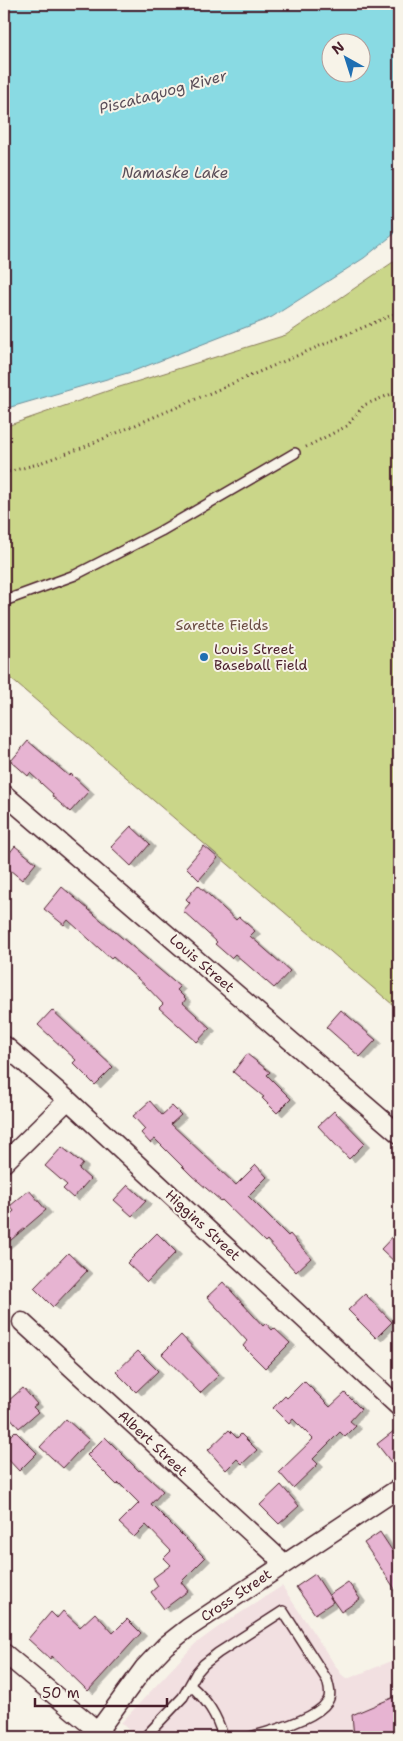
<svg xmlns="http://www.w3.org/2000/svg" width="403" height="1741" viewBox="0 0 403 1741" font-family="'Shantell Sans',sans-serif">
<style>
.built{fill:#f2e0e1}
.green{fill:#cad689;stroke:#8a7a5a}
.water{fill:#89dae3;stroke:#708f99;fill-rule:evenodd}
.building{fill:#e7b4d2;stroke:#4a1f2b;filter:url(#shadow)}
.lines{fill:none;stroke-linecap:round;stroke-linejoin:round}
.lane-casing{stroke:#4a1f2b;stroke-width:12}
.street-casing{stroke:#4a1f2b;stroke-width:21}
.path{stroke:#4a1f2b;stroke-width:3;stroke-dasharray:1 4;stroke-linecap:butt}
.lane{stroke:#f7f3e8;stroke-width:9}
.street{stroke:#f7f3e8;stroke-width:18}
.poi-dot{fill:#1f6fb2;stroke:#f7f3e8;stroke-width:2}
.labels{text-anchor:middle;stroke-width:4;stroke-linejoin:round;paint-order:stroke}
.park-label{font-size:14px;fill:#6a4d42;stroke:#f7f3e8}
.poi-label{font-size:14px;fill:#4a1f2b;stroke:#f7f3e8;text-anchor:start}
.street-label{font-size:14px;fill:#4a1f2b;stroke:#f7f3e8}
.water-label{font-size:15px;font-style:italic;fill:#5a4e59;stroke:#f7f3e8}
</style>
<defs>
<filter id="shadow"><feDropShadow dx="5.5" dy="3" stdDeviation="0" flood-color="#0004"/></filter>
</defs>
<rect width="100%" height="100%" fill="#f7f3e8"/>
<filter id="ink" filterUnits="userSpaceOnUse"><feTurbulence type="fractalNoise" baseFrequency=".02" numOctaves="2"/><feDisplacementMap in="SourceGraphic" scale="10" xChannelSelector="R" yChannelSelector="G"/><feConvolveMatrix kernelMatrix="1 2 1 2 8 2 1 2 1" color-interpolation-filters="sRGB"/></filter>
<g filter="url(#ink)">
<!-- built -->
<path class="built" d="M282,1586L341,1674L347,1679L399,1658V1737H136L121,1723L195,1644L217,1628Z"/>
<!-- green -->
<path class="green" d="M399,258V1010L4,673V427L113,389L286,335Z"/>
<!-- water -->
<path class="water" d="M4,4H399V230L364,258L272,317L131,372L4,409ZM330,42H360V72H330Z"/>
<!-- building -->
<path class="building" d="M28,741L69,776L71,774L89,791L70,812L52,796L53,794L30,773L28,776L11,761Z
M131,826L150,844L131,866L111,847Z
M15,846L36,863L22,880L4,865V860Z
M204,846L218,858L199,880L186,867Z
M198,885L236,920L239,917L255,931L250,936L290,971L274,988L235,954L231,958L215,944L217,942L183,911L190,903L186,899Z
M62,887L180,987L177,990L186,999L183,1003L210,1028L197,1042L159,1008L163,1004L146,986L113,957L111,959L68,920L64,925L44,909Z
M52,1010L113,1067L95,1085L73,1063L76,1060L38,1025Z
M341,1010L376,1040L360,1057L326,1027Z
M247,1054L270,1072L267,1075L291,1099L277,1113L262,1098L264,1097L233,1072Z
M150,1101L162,1115L172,1106L181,1115L171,1124L236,1185L256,1165L267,1177L248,1196L288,1236L290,1234L311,1258L296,1272L267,1240L265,1242L222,1200L221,1201L192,1176L155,1139L150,1143L141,1133L145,1129L133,1116Z
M334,1111L365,1143L349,1159L318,1126Z
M62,1147L83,1164L79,1169L90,1179L73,1198L63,1189L67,1185L45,1166Z
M128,1185L146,1201L132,1216L114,1200Z
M29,1190L46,1210L4,1246V1220L14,1211L10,1206Z
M399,1230V1266L381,1249Z
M157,1233L176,1252L147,1282L127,1263Z
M68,1253L87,1271L53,1307L34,1288Z
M223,1282L263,1326L266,1323L272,1330L274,1328L290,1343L265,1368L243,1346L247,1341L207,1297Z
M365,1294L392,1322L376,1338L348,1310Z
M181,1335L219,1375L200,1393L162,1354Z
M138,1351L158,1371L136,1392L116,1372Z
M304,1381L330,1407L345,1393L361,1409L350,1421L356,1426L345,1437L340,1432L313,1459L318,1464L293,1488L279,1472L313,1439L293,1419L289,1424L273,1408L285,1396L287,1398Z
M23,1388L37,1404L33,1407L38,1412L19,1428L5,1411L11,1405L8,1401Z
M66,1419L89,1440L63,1468L40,1447Z
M399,1427V1456L391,1462L377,1444Z
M229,1430L237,1438L241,1434L257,1450L242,1464L237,1459L226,1470L208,1450Z
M15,1431L37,1453L19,1471L4,1455V1442Z
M105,1437L139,1471L140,1470L163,1491L151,1504L205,1558L181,1582L188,1591L164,1609L151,1592L158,1586L153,1578L171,1565L164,1558L171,1551L146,1525L134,1537L119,1523L139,1503L119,1483L117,1485L87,1455Z
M281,1485L299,1506L279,1524L260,1505Z
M380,1532L399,1561V1595L364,1543Z
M315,1574L333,1602L315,1614L296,1587Z
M348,1582L360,1599L341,1612L329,1595Z
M63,1611L80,1627L95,1613L113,1633L127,1619L141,1633L88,1691L52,1656L50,1659L28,1639L51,1612L57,1618Z
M399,1695V1737H354L352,1715Z"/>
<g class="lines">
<!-- lane casing -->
<g class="lane-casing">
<path id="lane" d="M4,601L75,575L161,531L295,453
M190,1685C207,1700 217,1715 223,1737
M145,1737L183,1697L197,1672L204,1664L218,1653L283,1611L327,1680C329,1687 332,1696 327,1702C316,1719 269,1732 250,1737"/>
</g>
<!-- street casing -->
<g class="street-casing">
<path id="street" d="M4,794L399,1134
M4,1045L68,1100L399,1407
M4,1163L68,1100
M22,1322L284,1563
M4,1653L105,1737
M98,1731L144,1668L165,1646L188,1628L399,1488"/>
</g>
<!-- path -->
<path class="path" d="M306,447L347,426L364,405L399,391
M4,473L34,465L84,447L399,312"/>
<!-- lane -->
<use href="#lane" class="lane"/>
<!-- street -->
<use href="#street" class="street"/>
</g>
</g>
<!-- markers -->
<circle class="poi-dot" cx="204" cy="657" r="5"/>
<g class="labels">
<!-- park labels -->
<g class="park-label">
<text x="222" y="630">Sarette Fields</text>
</g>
<!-- poi labels -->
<g class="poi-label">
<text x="214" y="654">Louis Street<tspan x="214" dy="16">Baseball Field</tspan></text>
</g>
<!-- street labels -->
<g class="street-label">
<text transform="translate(202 963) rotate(41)" y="5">Louis Street</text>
<text transform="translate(203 1225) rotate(43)" y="5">Higgins Street</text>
<text transform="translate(153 1443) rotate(43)" y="5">Albert Street</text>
<text transform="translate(236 1595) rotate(-34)" y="5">Cross Street</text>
</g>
<!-- water labels -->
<g class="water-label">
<text transform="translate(163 92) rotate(-15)" y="5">Piscataquog River</text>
<text x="175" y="178">Namaske Lake</text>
</g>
</g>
<!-- margin -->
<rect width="403" height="1741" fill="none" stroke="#f7f3e8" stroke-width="20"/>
<rect x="10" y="10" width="383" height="1721" fill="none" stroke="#4a1f2b" stroke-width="2" filter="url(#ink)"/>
<!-- north arrow -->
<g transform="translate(346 58) rotate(321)"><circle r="24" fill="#f7f3e8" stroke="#b29e9c"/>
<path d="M0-4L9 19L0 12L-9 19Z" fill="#1f6fb2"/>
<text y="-8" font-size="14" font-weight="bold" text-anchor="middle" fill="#4a1f2b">N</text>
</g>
<!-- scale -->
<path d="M35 1698v8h132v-8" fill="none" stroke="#4a1f2b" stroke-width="2.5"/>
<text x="42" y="1698" font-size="15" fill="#4a1f2b" stroke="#f7f3e8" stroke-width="4" paint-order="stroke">50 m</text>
</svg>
